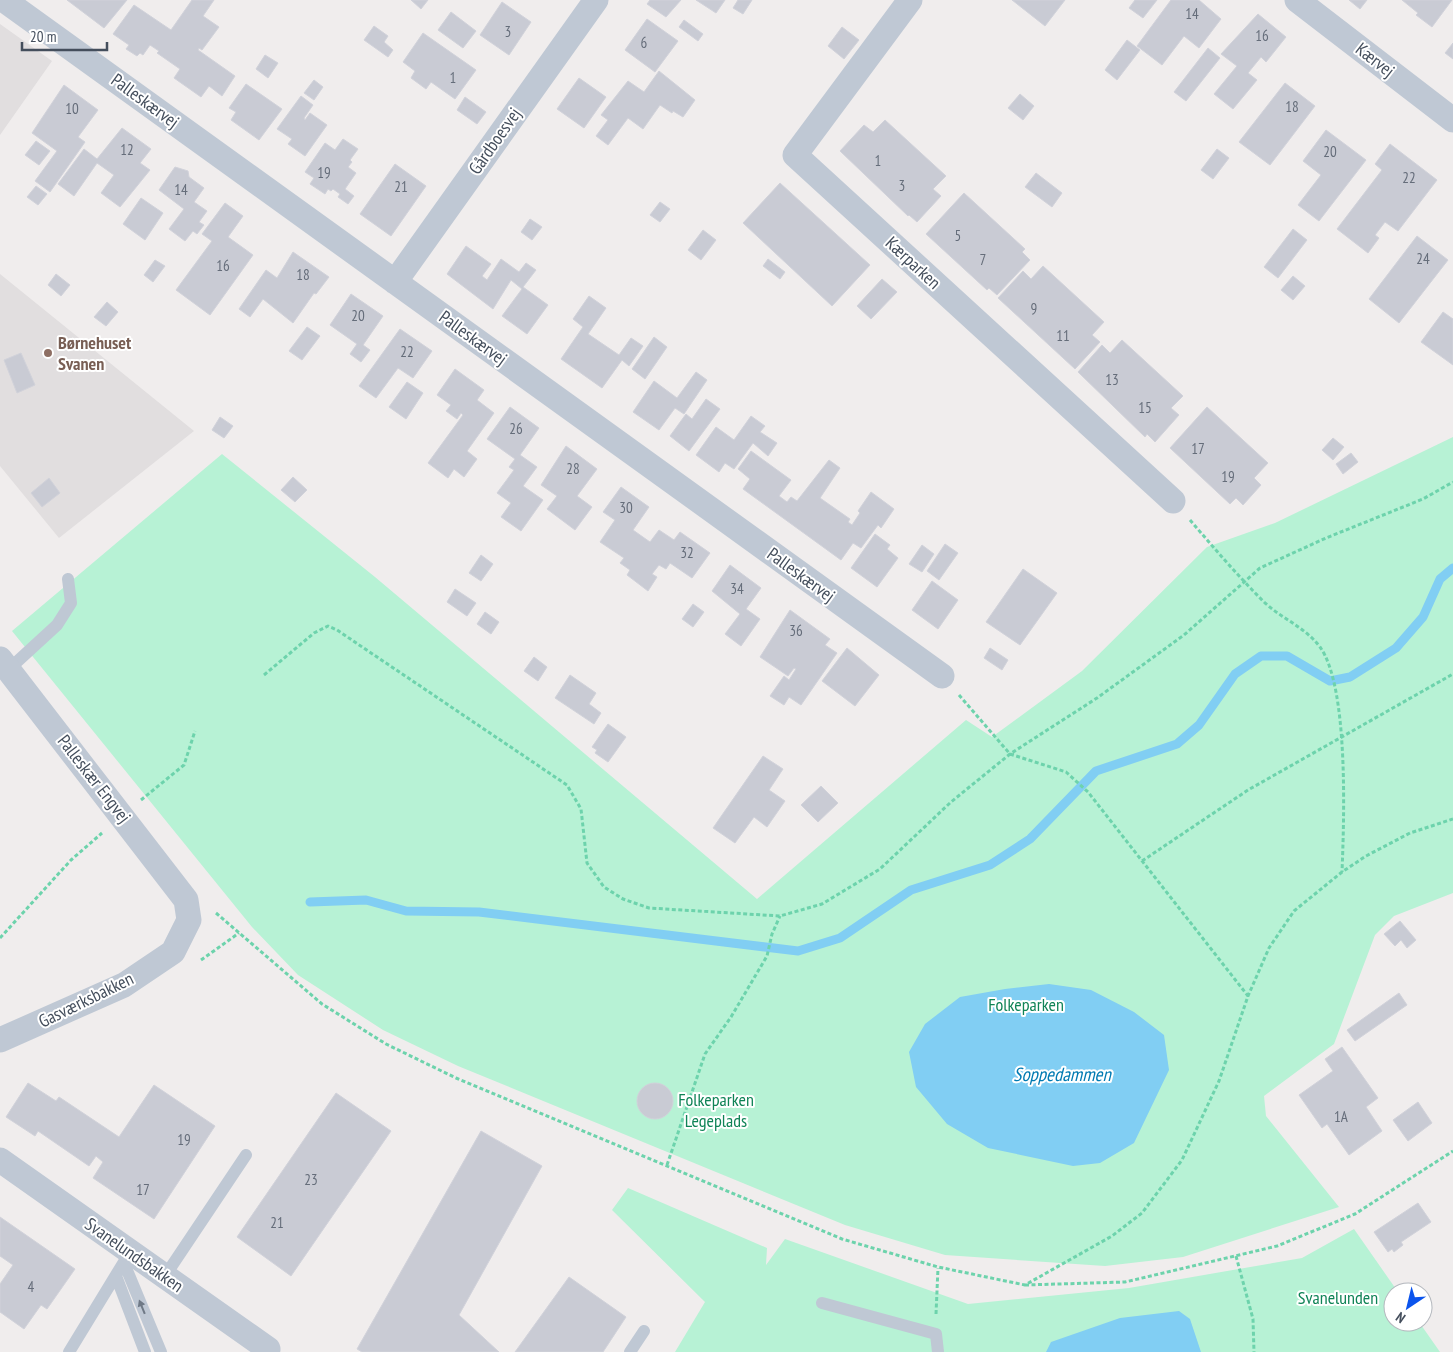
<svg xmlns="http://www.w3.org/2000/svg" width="1453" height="1352" viewBox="0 0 1453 1352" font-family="'PT Sans Narrow',sans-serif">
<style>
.education{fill:#e1dedf}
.green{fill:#b7f2d5}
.water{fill:#81cef3}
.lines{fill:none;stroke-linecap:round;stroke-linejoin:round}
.stream{stroke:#81cef3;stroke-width:9}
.building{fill:#c9cbd4;stroke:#d1d2da}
.path{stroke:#6dd3ac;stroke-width:3;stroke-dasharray:4 2.5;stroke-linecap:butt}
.lane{stroke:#bfc8d4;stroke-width:12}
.street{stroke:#bfc8d4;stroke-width:25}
.oneway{fill:#6f7986}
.education-dot{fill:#8d6e63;stroke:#fff;stroke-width:2}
.labels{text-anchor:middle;stroke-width:4;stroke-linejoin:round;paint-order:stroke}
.number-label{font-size:15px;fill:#656d7a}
.street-label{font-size:18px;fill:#444e5c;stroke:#fff}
.education-label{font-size:18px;font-weight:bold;fill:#785e54;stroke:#fff;text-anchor:start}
.park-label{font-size:18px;fill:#0f8356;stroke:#fff}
.water-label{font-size:19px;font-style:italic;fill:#017ab2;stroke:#fff}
</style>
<rect width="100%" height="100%" fill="#f0eded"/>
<!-- education -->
<path class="education" d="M0,24L52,61L0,135Z
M0,274L194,431L59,538L0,466Z"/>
<!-- green -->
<path class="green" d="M1453,437V893L1394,916L1375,935L1334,1044L1264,1096L1266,1116L1339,1207L1183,1257L1105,1266L945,1255L845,1225L458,1066L383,1030L298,975L252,927L12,631L222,454L375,577L757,899L966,720L992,737L1082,671L1207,547L1275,523Z
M628,1188L767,1248L766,1265L785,1239L968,1304L1129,1288L1302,1258L1354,1229L1398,1292H1393V1322H1419L1440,1352H675L705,1302L612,1210Z"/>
<!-- water -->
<path class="water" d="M1049,984L1091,990L1134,1012L1164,1035L1169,1070L1134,1143L1100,1163L1073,1166L988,1148L947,1124L916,1087L909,1052L925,1024L960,997L1005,989Z
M1179,1311L1190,1319L1201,1352H1046L1051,1342L1120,1318Z"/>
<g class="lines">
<!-- stream -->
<path class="stream" d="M310,902L366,900L406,911L479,912L798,951L840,938L911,890L990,865L1030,839L1096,771L1177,744L1199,725L1235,674L1261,656H1287L1330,681L1350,677L1396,648L1423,617L1440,579L1453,568"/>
</g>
<!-- building -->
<path class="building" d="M67,0H127L104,28Z
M192,0H214L203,16L219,27L202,50L199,48L198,50L235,76L222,96L209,86L201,97L174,78L180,69L157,53L159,51L150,45L143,55L140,53L137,56L126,49L129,45L113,34L134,5L171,30Z
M411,0H428L421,9Z
M650,0H681L666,17L647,4Z
M696,0H725L716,13Z
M738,0H752L743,14L733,8Z
M1012,0H1065L1045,26Z
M1135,0H1157L1143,18L1129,8Z
M1171,0H1199L1221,19L1199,48L1184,36L1162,65L1137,46Z
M1349,0H1367L1360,9Z
M1402,0H1452L1432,27L1416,15L1418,13Z
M502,2L531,22L509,55L480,35Z
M451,12L476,31L463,48L438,30Z
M1258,14L1286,37L1266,62L1261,57L1248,73L1257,80L1233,109L1214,94L1237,66L1221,54Z
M647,19L678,41L655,72L625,50Z
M684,20L703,34L698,41L679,27Z
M374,26L388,36L384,42L393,50L388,57L364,40Z
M842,27L859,40L844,59L828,46Z
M423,33L476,70L455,99L431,82L426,89L411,78L415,71L403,62Z
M1127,40L1140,50L1117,80L1105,70Z
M1453,43V59L1445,53Z
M1208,48L1220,58L1186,101L1174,92Z
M265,55L278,63L268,78L256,69Z
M659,71L695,100L683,117L673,111L672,113L660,105L643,129L628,118L608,145L596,136L608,120L601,115L628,81L644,92Z
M579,78L606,97L584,128L557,109Z
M314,80L323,87L314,100L304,93Z
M1285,83L1315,106L1270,165L1239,142Z
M246,84L282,109L259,140L231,120L236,112L229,108Z
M64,85L98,110L78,137L85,142L50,192L35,181L57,151L32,133Z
M1020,94L1034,106L1023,120L1008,108Z
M301,96L313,105L304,118L305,120L310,113L327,125L305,156L288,144L292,139L277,129Z
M465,97L486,112L477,124L457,110Z
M885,120L946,176L933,189L941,196L917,222L909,215L908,216L840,151L864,125L873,132Z
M122,128L151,149L140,163L150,170L120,207L101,193L114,175L97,163L74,196L58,184L84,149L97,159Z
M1326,130L1366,160L1319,221L1298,205L1321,175L1303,161Z
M343,139L358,149L350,160L352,162L348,167L356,173L345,189L354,196L348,204L338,197L340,194L333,189L331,191L328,189L325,194L310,184L314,178L305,172L325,143L335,150Z
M36,141L50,151L39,165L25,155Z
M1390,144L1437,180L1398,231L1385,222L1375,235L1379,238L1368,253L1337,229L1382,170L1375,164Z
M1217,149L1229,158L1213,179L1201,170Z
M395,164L426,186L391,236L360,214Z
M175,167L188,171L189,177L204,188L194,202L207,211L199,222L204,225L197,234L193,231L185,241L169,229L184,209L159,190Z
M1036,173L1062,193L1052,207L1025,187Z
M780,183L870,265L832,306L743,223Z
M36,186L47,194L38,205L27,197Z
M964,193L1025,249L1022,252L1030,260L997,295L989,288L987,290L926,234Z
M141,198L163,213L145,240L123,224Z
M660,202L670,209L660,222L650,215Z
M225,203L243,216L228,237L253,255L210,315L176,290L212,241L202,234Z
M530,219L542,227L532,240L521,232Z
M1293,229L1307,240L1278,278L1264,267Z
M703,230L716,240L701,260L688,250Z
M1417,236L1448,260L1399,323L1369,299Z
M466,246L491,264L482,276L487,280L501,259L519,272L526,263L536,270L523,287L548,305L527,334L502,316L522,289L511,280L493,309L447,274Z
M293,252L329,277L316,294L314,293L293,323L263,299L250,317L239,309L266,270L277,278Z
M768,259L785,272L780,279L763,266Z
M155,260L165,266L153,282L144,275Z
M1043,266L1104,322L1092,335L1100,342L1075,369L998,298L1023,271L1031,279Z
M56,274L70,285L61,296L48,285Z
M1293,276L1305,286L1293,300L1281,290Z
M882,279L897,292L871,319L857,306Z
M351,294L383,316L363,345L370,350L361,362L350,354L357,344L330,325Z
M589,296L606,308L588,334L619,355L631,338L643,346L629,366L622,360L602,388L561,359L583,327L573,319Z
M107,302L118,312L106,326L94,317Z
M1443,312L1453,319V365L1421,342Z
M307,327L320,336L302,360L289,351Z
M400,329L432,351L413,378L398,368L376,398L359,386Z
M654,337L667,347L645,379L632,369Z
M1122,340L1183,396L1171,408L1179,415L1155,442L1147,434L1145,437L1078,372L1102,345L1110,353Z
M21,353L35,385L17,393L4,360Z
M455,369L484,390L477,400L494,413L467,451L477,459L464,477L454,469L448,478L428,463L463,415L461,413L457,419L446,411L451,405L437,395Z
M696,372L707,380L684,414L675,408L659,430L633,412L654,381L677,398Z
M407,382L423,393L406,419L389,407Z
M706,399L720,409L689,451L670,436L686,414L692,419Z
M510,407L539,428L520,455L537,467L523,486L543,500L521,531L501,517L511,503L497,493L514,470L509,467L515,459L487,439Z
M1207,407L1268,463L1254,478L1261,485L1243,505L1236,498L1230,504L1170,448Z
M751,416L765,426L760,432L777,443L768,456L753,443L734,469L725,463L719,472L696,455L716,427L734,440Z
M220,417L233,426L224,438L212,430Z
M1333,438L1344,447L1333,460L1322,450Z
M566,446L597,469L577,496L592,507L575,530L547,509L557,496L541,485Z
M751,451L791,480L779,496L787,502L791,497L797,501L829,460L840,468L820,498L850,519L848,522L852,525L860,513L858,511L871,492L894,509L881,528L878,525L861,548L853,543L841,560L743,489L750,479L738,469Z
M1351,453L1358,462L1343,474L1336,464Z
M293,477L307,490L295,502L281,490Z
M49,478L60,493L42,507L31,493Z
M621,487L649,507L633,530L650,542L659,530L674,540L680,532L710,553L692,578L670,563L666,569L659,565L652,574L657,577L648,591L627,575L630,570L620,563L624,558L600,542L615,520L603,512Z
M875,534L890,545L887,549L898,558L877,587L851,568Z
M945,544L958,553L939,580L927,571Z
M922,545L934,554L922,572L909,564Z
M481,555L493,564L481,581L469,573Z
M730,565L761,588L746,609L760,619L741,646L725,634L740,614L712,591Z
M1023,569L1057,593L1020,645L986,622Z
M932,581L958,600L938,629L912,610Z
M455,589L476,603L467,616L447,602Z
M693,604L704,612L693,627L682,619Z
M790,610L830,639L825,645L837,653L801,705L789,697L784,705L770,696L784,676L789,680L796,669L794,668L788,676L760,657Z
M485,612L499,622L491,634L477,624Z
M847,648L879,675L855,706L822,681Z
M990,648L1008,660L1002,670L984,658Z
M534,657L547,667L538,681L524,671Z
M570,675L596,693L589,704L601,713L594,724L555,698Z
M608,724L626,737L608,762L595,753L597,750L592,747Z
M763,756L783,769L769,790L785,801L767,827L754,817L735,843L713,828Z
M821,786L838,803L818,822L801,805Z
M1400,921L1416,940L1407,948L1401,940L1395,946L1384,934Z
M1399,993L1407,1005L1355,1041L1347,1030Z
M1342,1047L1378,1098L1366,1107L1382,1131L1349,1155L1327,1124L1322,1128L1299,1095L1333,1071L1325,1059Z
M637 1101a18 18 0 1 1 36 0a18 18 0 1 1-36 0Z
M28,1083L56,1101L59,1097L119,1137L154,1085L215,1126L154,1219L93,1178L103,1162L96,1156L89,1166L38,1131L35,1136L6,1117Z
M336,1093L391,1131L291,1276L237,1237Z
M1418,1102L1432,1123L1408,1141L1393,1120Z
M481,1131L542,1166L459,1315L499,1352H362L357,1349Z
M1418,1203L1431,1222L1401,1242L1403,1245L1394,1252L1392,1249L1388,1252L1374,1232Z
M0,1217L75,1269L47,1309L41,1305L24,1329L0,1312V1284L13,1265L0,1256Z
M569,1277L626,1317L603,1352H515Z"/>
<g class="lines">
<!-- path -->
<path class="path" d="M1190,520C1214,548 1238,576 1264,602C1282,619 1305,627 1320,647C1349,687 1344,821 1342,872
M264,675L314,633L328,626L337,630L567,785L581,809L587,863L604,887L623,899L649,908L780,916L822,904L880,869L951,802L1010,754L1097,698L1184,635L1260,568L1326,538L1423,499L1453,482
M959,695L1010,754L1066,772L1088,792L1248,996
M141,800L184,765L195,731
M1142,861L1248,790L1453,674
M216,913L322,1004L386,1044L456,1078L842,1239L938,1267L1025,1285L1112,1236L1142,1213L1182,1160L1219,1081L1248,996L1269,948L1294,911L1342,872L1366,856L1410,833L1453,819
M0,938L71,860L102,833
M201,960L239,933
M667,1165L705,1054L731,1017L767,956L772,934L780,916
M1236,1256L1253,1319L1254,1352
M1025,1285L1125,1282L1277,1246L1355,1214L1453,1151
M936,1314L938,1268"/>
<!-- lane -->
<path class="lane" d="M8,670L57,625L71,603L68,579
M124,1263L161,1352
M116,1276L145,1352
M165,1276L246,1155
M822,1303L936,1334L938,1352
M69,1352L130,1252
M630,1352L644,1331"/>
<!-- street -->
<path class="street" d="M4,0L942,676
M910,0L795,155L1173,501
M1297,0L1453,120
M395,282L596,0
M0,659L186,900L189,920L173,952L124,985L0,1040
M0,1160L268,1349"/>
</g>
<!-- one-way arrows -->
<defs><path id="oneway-solid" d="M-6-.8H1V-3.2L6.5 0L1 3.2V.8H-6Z" transform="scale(1.25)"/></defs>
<use class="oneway" href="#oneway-solid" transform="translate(142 1307) rotate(-112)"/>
<!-- markers -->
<circle class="education-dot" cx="48" cy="353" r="5"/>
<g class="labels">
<!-- number labels -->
<g class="number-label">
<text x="1192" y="19">14</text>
<text x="508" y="37">3</text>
<text x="1262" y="41">16</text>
<text x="644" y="48">6</text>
<text x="453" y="83">1</text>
<text x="1292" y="112">18</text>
<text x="72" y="114">10</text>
<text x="127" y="155">12</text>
<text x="1330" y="157">20</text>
<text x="878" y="166">1</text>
<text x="324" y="178">19</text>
<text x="1409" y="183">22</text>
<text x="902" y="191">3</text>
<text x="401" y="192">21</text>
<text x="181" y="195">14</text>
<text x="958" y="241">5</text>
<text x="1423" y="264">24</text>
<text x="983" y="265">7</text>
<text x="223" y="271">16</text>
<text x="303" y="280">18</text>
<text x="1034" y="314">9</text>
<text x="358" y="321">20</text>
<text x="1063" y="341">11</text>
<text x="407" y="357">22</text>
<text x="1112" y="385">13</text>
<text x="1145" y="413">15</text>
<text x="516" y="434">26</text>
<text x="1198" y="454">17</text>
<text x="573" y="474">28</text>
<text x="1228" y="482">19</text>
<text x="626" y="513">30</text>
<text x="687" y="558">32</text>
<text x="737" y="594">34</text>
<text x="796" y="636">36</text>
<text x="1341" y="1122">1A</text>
<text x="184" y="1145">19</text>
<text x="311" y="1185">23</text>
<text x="143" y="1195">17</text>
<text x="277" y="1228">21</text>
<text x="31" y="1292">4</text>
</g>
<!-- street labels -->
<g class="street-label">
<text transform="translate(1375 60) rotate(38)" y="6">Kærvej</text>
<text transform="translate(145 101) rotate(36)" y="6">Palleskærvej</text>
<text transform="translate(495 141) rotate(-55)" y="6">Gårdboesvej</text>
<text transform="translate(913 263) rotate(43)" y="6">Kærparken</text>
<text transform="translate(473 338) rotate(36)" y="6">Palleskærvej</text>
<text transform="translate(801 575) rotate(36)" y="6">Palleskærvej</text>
<text transform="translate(94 779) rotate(52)" y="6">Palleskær Engvej</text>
<text transform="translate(86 1000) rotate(-26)" y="6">Gasværksbakken</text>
<text transform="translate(134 1255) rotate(35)" y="6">Svanelundsbakken</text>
</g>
<!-- education labels -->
<g class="education-label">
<text x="58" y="349">Børnehuset<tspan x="58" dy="21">Svanen</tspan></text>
</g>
<!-- park labels -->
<g class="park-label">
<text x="1026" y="1011">Folkeparken</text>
<text x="716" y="1106">Folkeparken<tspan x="716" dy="21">Legeplads</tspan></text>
<text x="1338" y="1304">Svanelunden</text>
</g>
<!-- water labels -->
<g class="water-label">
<text x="1062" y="1081">Soppedammen</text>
</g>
</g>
<!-- north arrow -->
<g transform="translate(1408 1307) rotate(215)"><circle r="24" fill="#ffffff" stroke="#b4b8be"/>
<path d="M0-4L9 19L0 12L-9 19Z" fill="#0b54ed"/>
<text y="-8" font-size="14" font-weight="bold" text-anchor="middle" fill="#444e5c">N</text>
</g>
<!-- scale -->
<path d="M22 42v8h85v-8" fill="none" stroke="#444e5c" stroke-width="2.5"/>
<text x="30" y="42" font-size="15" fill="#444e5c" stroke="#ffffff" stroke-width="4" paint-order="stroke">20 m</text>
</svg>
